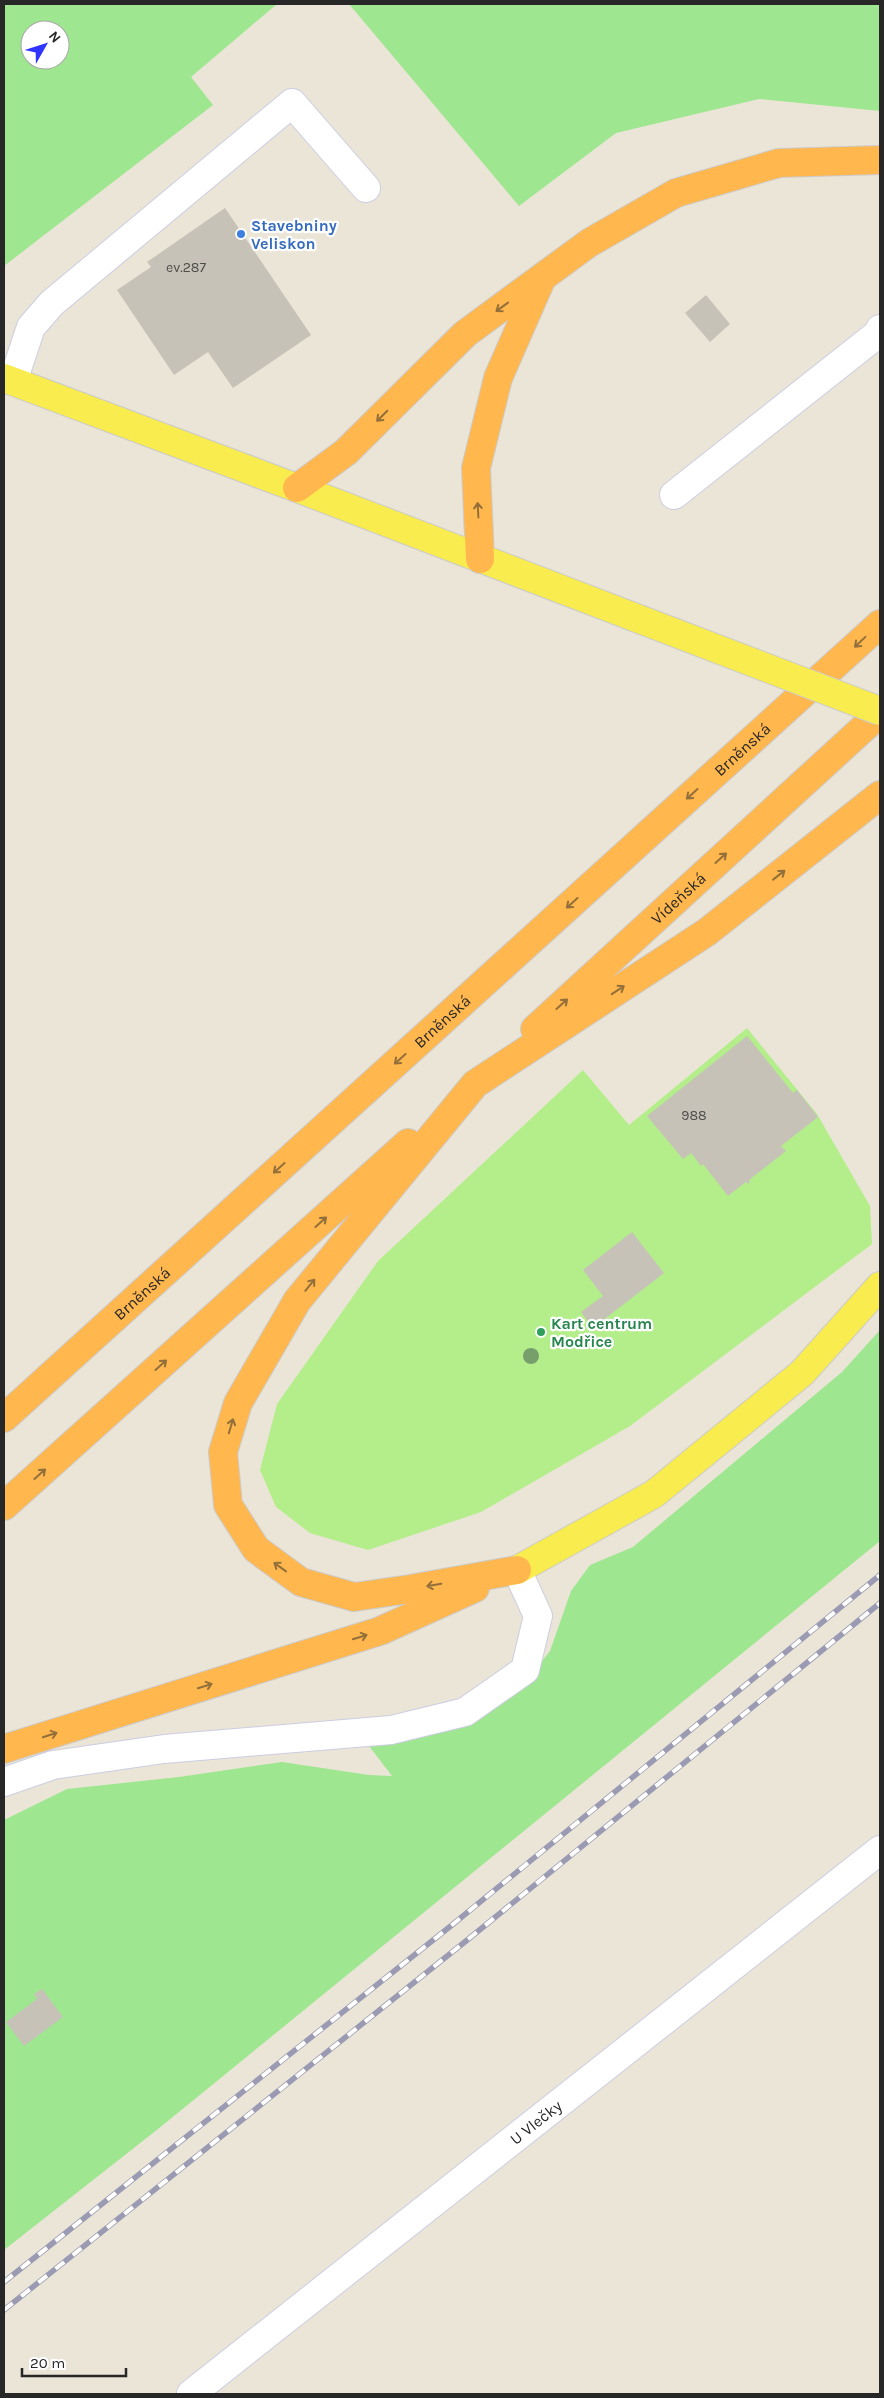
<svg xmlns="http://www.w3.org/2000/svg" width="884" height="2398" viewBox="0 0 884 2398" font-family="Karla,sans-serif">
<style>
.green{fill:#9ee68f;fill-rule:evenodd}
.pitch{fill:#b3ee8a}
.building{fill:#c6c2b7}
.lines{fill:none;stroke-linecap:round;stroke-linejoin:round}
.minor-casing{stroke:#cccde1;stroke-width:30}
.major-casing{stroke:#cbcbcb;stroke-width:30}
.highway-casing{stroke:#cbcbcb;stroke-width:30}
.minor{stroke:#fff;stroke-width:28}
.major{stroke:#f8ec4f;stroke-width:28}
.highway{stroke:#ffb74e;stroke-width:28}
.rail-casing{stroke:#9a9ab3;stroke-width:5.5}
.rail{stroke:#fff;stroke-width:4;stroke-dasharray:11;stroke-linecap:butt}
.major-bridge-casing{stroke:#cbcbcb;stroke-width:30;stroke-linecap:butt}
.major-bridge{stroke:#f8ec4f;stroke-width:28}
.tree{fill:#779f6c}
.oneway{stroke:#936f3a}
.shop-dot{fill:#3f7fe0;stroke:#fff;stroke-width:2}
.leisure-dot{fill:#2e9e5b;stroke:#fff;stroke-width:2}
.labels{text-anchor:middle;stroke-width:4.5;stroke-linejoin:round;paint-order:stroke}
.number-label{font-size:14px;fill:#4f4e4b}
.shop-label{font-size:16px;font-weight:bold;fill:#366cbe;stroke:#fff;text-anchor:start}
.street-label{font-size:16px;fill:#272727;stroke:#fff}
.leisure-label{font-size:16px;font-weight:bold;fill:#27864d;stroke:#fff;text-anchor:start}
</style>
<rect width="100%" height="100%" fill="#ebe5d7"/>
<!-- green -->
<path class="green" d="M4,4H277L191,77L213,105L4,266ZM30,30H60V60H30Z
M349,4H880V111L759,99L616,133L519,206Z
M880,1330V1541L158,2129L4,2250V1820L67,1789L179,1777L282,1762L369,1775L392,1776L366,1742L527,1680L550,1651L571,1591L590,1565L633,1547L842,1372Z"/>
<!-- pitch -->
<path class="pitch" d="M747,1028L817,1114L870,1206L872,1244L630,1426L481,1512L368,1550L310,1533L276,1507L260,1470L277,1404L378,1261L583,1070L629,1125Z"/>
<!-- building -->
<path class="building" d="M225,208L311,335L233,388L208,352L174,375L117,290L151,267L147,262Z
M706,295L730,324L710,342L685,313Z
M747,1036L793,1093L797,1090L818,1117L781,1146L786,1151L749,1180L750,1182L748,1184L746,1182L728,1196L703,1164L701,1166L691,1153L683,1159L647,1116Z
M632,1232L664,1273L593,1328L581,1312L603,1296L583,1270Z
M42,1989L63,2017L24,2046L6,2022L37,1999L34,1994Z"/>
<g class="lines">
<!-- minor casing -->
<g class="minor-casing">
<g id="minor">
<path d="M13,381L31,327L52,303L292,103L366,188"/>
<path d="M674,495L880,332V329"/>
<path d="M4,1782L53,1765L164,1749L391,1730L465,1712L525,1670L538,1616L517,1570"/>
<path id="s1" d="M191,2394L880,1850"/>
</g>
</g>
<!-- major casing -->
<g class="major-casing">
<path id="major" d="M4,378L297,488L639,619
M517,1570L654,1494L802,1373L880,1286"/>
</g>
<!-- highway casing -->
<g class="highway-casing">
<g id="highway">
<path d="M297,488L346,452L465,334L589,243L676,193L779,163L880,160"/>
<path d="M480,559L476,468L498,378L541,280"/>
<path id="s2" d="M535,1029L880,713"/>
<path id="s3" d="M4,1418L880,624"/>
<path d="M4,1506L408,1143"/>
<path d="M517,1570L410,1589L354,1597L301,1582L256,1549L228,1505L223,1452L238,1403L297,1301L475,1084L707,932L880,795"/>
<path d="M4,1749L380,1631L475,1588"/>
</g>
</g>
<!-- minor -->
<use href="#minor" class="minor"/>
<!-- major -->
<use href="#major" class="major"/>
<!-- highway -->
<use href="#highway" class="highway"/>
<!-- rail casing -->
<g class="rail-casing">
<path id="rail" d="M4,2282L452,1925L880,1575
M4,2310L466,1941L880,1603"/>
</g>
<!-- rail -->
<use href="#rail" class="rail"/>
<!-- major-bridge casing -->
<g class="major-bridge-casing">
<path id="major-bridge" d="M639,619L880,711"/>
</g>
<!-- major-bridge -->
<use href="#major-bridge" class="major-bridge"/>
</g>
<!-- trees -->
<circle class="tree" cx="531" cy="1356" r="8"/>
<!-- one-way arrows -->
<defs><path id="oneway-shaft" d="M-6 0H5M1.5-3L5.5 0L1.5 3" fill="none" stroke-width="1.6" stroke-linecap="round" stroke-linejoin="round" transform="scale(1.25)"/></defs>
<g class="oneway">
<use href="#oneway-shaft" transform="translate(502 307) rotate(144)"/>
<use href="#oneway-shaft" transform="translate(382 416) rotate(135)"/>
<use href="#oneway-shaft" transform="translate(478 510) rotate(-93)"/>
<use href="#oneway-shaft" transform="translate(860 642) rotate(137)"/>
<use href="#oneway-shaft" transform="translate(692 794) rotate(138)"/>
<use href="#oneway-shaft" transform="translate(721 858) rotate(-42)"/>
<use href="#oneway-shaft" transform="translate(779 875) rotate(-38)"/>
<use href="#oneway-shaft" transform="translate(572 903) rotate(138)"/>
<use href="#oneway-shaft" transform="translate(618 990) rotate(-33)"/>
<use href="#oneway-shaft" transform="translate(562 1004) rotate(-42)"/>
<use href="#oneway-shaft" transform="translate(400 1059) rotate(138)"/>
<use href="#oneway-shaft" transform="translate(279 1168) rotate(138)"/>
<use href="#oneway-shaft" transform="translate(321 1222) rotate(-42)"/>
<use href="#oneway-shaft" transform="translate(310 1285) rotate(-51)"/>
<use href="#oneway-shaft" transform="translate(161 1365) rotate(-42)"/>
<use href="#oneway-shaft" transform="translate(231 1426) rotate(-73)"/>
<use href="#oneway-shaft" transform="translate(40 1474) rotate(-42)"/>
<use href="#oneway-shaft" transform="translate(280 1567) rotate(-144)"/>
<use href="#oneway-shaft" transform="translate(434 1585) rotate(170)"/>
<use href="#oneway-shaft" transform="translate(360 1637) rotate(-17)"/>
<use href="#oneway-shaft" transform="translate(205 1686) rotate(-17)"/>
<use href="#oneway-shaft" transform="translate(50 1735) rotate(-18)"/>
</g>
<!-- markers -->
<circle class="shop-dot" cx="241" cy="234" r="5"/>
<circle class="leisure-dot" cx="541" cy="1332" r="5"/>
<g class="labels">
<!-- number labels -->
<g class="number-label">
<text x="186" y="272">ev.287</text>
<text x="694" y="1120">988</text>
</g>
<!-- shop labels -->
<g class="shop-label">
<text x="251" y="231">Stavebniny<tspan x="251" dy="18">Veliskon</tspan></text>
</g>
<!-- street labels -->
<g class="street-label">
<text dy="6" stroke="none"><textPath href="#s3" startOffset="996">Brněnská</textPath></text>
<text dy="6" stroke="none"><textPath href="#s2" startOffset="194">Vídeňská</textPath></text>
<text dy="6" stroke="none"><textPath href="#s3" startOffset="591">Brněnská</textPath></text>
<text dy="6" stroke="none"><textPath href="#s3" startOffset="186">Brněnská</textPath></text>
<text dy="6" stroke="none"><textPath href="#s1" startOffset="439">U Vlečky</textPath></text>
</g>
<!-- leisure labels -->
<g class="leisure-label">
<text x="551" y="1329">Kart centrum<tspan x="551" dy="18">Modřice</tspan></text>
</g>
</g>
<!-- border -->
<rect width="884" height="2398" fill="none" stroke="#272727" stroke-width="10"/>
<!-- north arrow -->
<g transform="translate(45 45) rotate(51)"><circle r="24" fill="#ffffff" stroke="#a9a9a9"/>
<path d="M0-4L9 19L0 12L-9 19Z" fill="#3034ff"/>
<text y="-8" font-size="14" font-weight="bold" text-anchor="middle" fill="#272727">N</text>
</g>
<!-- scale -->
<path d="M22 2368v8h104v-8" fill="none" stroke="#272727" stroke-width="2.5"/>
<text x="30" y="2368" font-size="15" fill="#272727" stroke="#ffffff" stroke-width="4" paint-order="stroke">20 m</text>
</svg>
